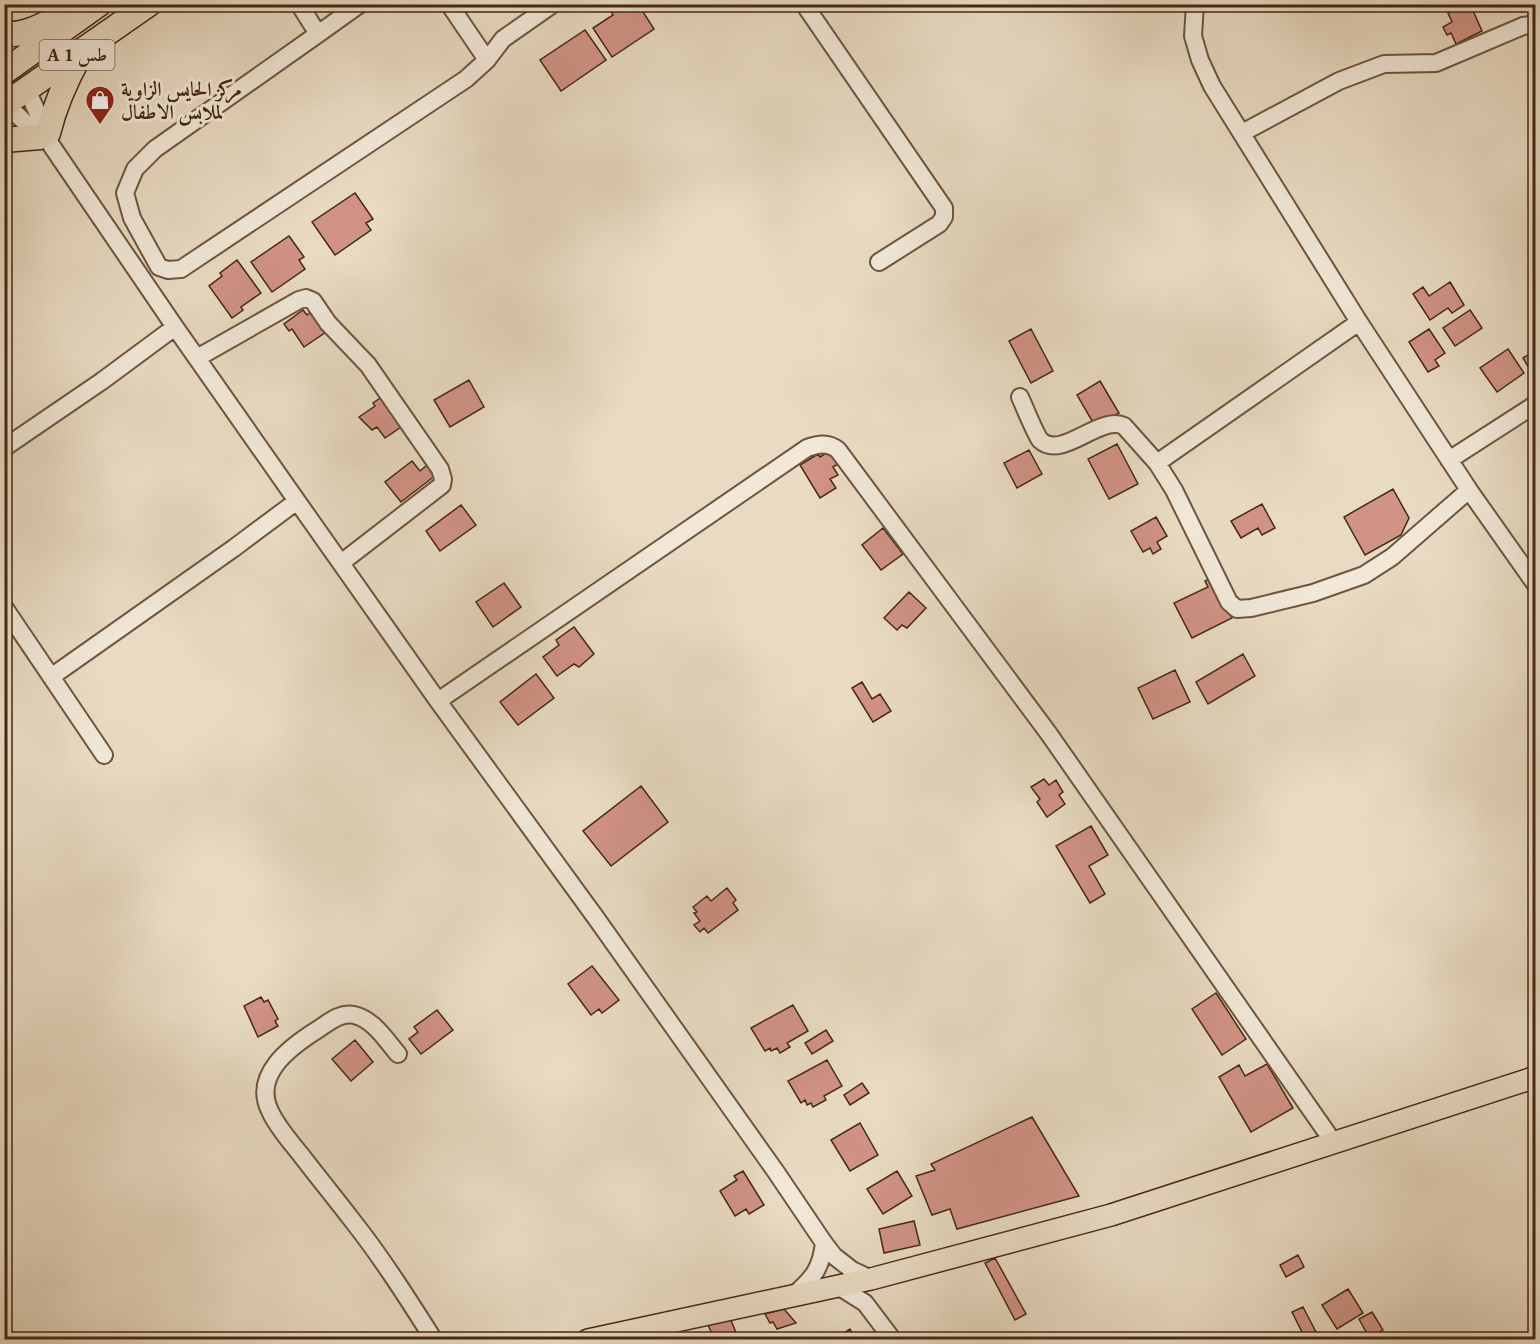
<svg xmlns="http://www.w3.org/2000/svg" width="1540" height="1344" viewBox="0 0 1540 1344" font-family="'EB Garamond',Amiri,serif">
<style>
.building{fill:#d19386;stroke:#442912;stroke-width:1.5}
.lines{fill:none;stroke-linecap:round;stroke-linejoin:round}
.minor-casing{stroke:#6d563e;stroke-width:20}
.major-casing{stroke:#442912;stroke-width:24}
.highway-casing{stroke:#442912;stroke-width:27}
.minor{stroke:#f1e8d8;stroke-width:16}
.major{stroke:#e9dbc3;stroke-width:21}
.highway{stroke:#e9dbc3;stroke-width:24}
.labels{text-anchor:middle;stroke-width:6;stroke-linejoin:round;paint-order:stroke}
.shield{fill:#f1e8d8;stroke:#78624d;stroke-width:1.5}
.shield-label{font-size:18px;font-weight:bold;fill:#442912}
.poi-label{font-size:20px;font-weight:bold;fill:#442912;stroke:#f1e8d8;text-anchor:start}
</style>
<rect width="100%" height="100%" fill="#e9dbc3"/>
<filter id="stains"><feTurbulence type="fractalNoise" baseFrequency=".00333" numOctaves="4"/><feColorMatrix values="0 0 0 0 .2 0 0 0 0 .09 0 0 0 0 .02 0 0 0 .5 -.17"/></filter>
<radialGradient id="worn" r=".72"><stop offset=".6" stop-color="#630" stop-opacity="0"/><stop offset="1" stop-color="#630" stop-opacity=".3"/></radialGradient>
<!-- building -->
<path class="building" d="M611,4H638L654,29L612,57L593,28L613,15L608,6Z
M1465,4H1470L1482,31L1456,44L1451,33L1447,35L1443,27L1452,22L1448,13Z
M585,30L606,60L561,91L540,60Z
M355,193L373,219L366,223L371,230L335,255L312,222Z
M289,236L304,257L299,260L305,269L272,292L251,262Z
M237,260L261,293L241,307L243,310L232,318L209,286L222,276L220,273Z
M1450,282L1464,305L1452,313L1448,308L1430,320L1413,294L1423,287L1429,296Z
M303,310L307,315L312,311L326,332L304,347L292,329L289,331L284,324Z
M1470,310L1482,328L1455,346L1443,328Z
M1031,329L1053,371L1031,383L1009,341Z
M1429,329L1445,353L1435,360L1439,366L1428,372L1409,342Z
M1508,349L1524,373L1497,392L1480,368Z
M1536,350V380L1523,358Z
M469,380L484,407L450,427L434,400Z
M1100,381L1119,413L1095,426L1077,395Z
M382,397L401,427L385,438L377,427L372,430L359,417L375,406L373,403Z
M1117,444L1138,484L1109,499L1088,459Z
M833,449L838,464L833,467L838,475L830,479L836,488L820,498L800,465L818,454L820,457Z
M1029,450L1042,474L1017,488L1004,463Z
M412,461L420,471L427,465L436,475L401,502L385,482Z
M1393,489L1409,518L1401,535L1365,555L1344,517Z
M1262,504L1275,528L1262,535L1258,528L1241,538L1231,521Z
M461,505L476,525L440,551L426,531Z
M1156,517L1167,536L1157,542L1161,549L1153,554L1150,548L1143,552L1131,531Z
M883,528L903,554L881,570L862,545Z
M1213,577L1232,618L1192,638L1174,603L1208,587L1205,581Z
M504,583L521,607L493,627L476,602Z
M909,592L926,608L907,628L902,625L897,630L884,618Z
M574,627L594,654L579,667L574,664L557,676L543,657L559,645L556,640Z
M1243,654L1255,676L1208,704L1196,682Z
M1175,670L1190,702L1153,719L1138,688Z
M536,674L554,698L518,725L500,702Z
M862,682L872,699L880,694L891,711L873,722L852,688Z
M1044,779L1049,785L1056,780L1063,792L1059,795L1065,804L1047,817L1037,802L1040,799L1031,787Z
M641,786L668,822L611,866L583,831Z
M1091,826L1108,855L1089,866L1105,894L1090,903L1056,846Z
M727,888L736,900L733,903L738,910L708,933L704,928L700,932L694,925L700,921L694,913L697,912L693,907L707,896L711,901Z
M592,966L619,1000L602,1013L599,1009L591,1015L568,984Z
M1216,993L1246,1039L1222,1055L1192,1009Z
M261,997L264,1002L268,1000L278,1019L275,1021L278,1026L258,1037L244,1006Z
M793,1005L808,1031L787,1043L790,1047L780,1053L777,1048L771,1051L770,1048L765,1051L751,1028Z
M437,1010L453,1030L421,1054L409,1039L418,1032L414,1027Z
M826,1030L833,1041L812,1054L805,1043Z
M355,1040L373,1062L351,1081L332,1059Z
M827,1060L842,1086L824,1096L826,1100L813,1107L811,1103L807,1105L805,1100L801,1103L788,1081Z
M1267,1064L1293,1108L1251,1132L1219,1077L1239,1065L1245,1076Z
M862,1083L869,1093L850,1105L844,1095Z
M1032,1117L1079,1196L957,1229L950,1209L932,1215L916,1176L935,1170L931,1164Z
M860,1123L878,1155L850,1171L831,1140Z
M743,1171L764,1205L749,1214L746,1209L735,1216L720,1191L737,1180L734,1176Z
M897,1171L912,1196L883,1214L867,1189Z
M914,1221L920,1245L884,1253L879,1229Z
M1298,1255L1304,1267L1286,1277L1280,1265Z
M995,1258L1026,1314L1015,1320L985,1263Z
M1348,1289L1363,1313L1337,1329L1322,1305Z
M1303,1307L1316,1332L1305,1338L1292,1312Z
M784,1309L796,1323L777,1329L773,1322L770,1323L765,1314Z
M1372,1312L1383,1330L1369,1337L1359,1319Z
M728,1313L739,1340H715L706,1321Z
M850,1329L856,1340L827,1339L837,1333L839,1336Z"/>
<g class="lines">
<!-- minor casing -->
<g class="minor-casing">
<path id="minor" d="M299,4L318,34L155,149L135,169L125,193L132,218L159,267L168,270L181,269L466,79L487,60L503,39L553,4
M449,4L487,60
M804,4L944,208V217L939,224L879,262
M1195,4L1193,36L1200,60L1212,86L1359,322L1469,490L1536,585
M318,34L360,4
M26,88L48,135
M6,104L40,137L49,142L175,327L297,501L438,701L596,918L776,1172L824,1243L834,1256L852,1270L871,1279
M1242,133L1339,81L1384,64L1436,63L1523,26L1536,24
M1359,322L1157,463L1174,490L1229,602L1237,609L1251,608L1313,593L1364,575L1392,557L1469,490
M197,358L299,300L306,298L313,301L328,323L368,365L440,469L443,479L442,485L341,563
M1020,397C1024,406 1035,433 1040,440C1062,461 1100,414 1124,426L1157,463
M4,448L102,381L175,327
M1449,460L1536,404
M4,607L104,755
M51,677L234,548L297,501
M438,701L807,448C818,444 828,442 838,450L1049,734L1334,1143
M398,1054C386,1040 373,1019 354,1015C340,1012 328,1023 317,1030C290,1047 252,1075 270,1111C277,1127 290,1141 301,1155C318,1177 335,1198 352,1220C382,1258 408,1299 434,1340
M838,1286L865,1303L893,1340
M794,1295C813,1278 821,1269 824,1243"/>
</g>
<!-- major casing -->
<g class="major-casing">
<path id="major" d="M588,1340L871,1279L1111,1215L1536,1077"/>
</g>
<!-- highway casing -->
<g class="highway-casing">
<path id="highway" d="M4,34C27,36 46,23 66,14
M4,72L99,4
M4,105L149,4
M48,133C55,105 66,80 80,55
M4,140L40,137"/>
</g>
<!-- minor -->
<use href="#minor" class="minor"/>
<!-- major -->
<use href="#major" class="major"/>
<!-- highway -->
<use href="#highway" class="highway"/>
</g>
<!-- icons -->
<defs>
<g id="shop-pin" transform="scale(1.5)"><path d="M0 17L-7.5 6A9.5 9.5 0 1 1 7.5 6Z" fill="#8f2418" stroke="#f1e8d8"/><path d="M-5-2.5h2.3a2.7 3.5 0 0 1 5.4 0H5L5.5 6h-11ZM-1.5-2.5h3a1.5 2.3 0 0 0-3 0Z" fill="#fff"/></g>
</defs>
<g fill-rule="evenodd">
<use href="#shop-pin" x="100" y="100"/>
</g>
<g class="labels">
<!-- shield labels -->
<rect class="shield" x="39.5" y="40" width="75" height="30" rx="4.5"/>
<g class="shield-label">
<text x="77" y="61">A 1 طس</text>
</g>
<!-- poi labels -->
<g class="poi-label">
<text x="121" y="96">مركز الحايس الزاوية<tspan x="121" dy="23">لملابس الاطفال</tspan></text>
</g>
</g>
<!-- margin -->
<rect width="1540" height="1344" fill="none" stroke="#e9dbc3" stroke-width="24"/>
<rect x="6" y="6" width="1528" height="1332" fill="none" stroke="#442912" stroke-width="3"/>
<rect x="12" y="12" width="1516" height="1320" fill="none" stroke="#442912" stroke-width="1.5"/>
<rect width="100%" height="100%" filter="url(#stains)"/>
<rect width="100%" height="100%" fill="url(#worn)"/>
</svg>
